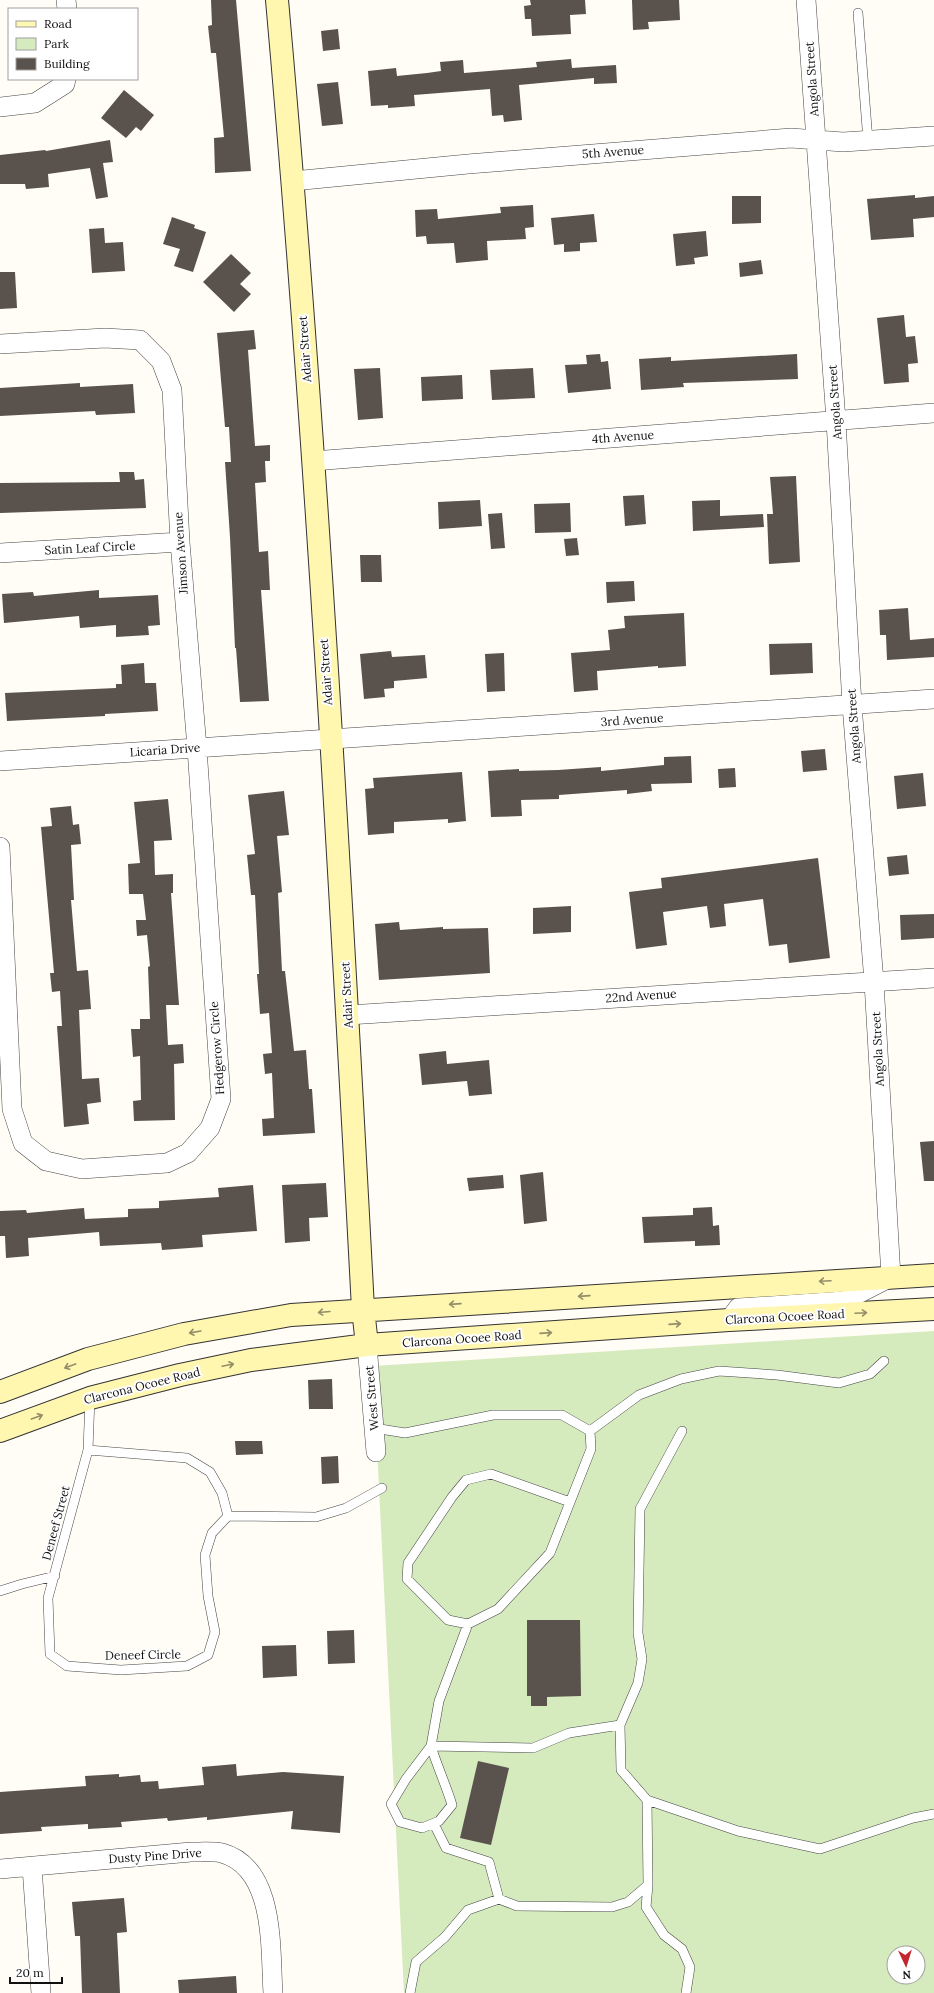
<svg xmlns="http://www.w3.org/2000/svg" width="934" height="1993" viewBox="0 0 934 1993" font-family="Lora,serif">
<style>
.green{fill:#d5ebbd;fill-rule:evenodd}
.building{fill:#5a524d}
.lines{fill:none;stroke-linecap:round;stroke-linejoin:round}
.lane-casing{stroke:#444;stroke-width:10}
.street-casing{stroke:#444;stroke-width:20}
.secondary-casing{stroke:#333;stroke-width:24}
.lane{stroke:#fff;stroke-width:9}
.street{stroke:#fff;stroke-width:19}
.secondary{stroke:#fff6b0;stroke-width:22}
.oneway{stroke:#948f68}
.labels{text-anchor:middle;stroke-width:4;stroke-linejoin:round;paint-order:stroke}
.street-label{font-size:12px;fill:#111;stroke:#fff}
</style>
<rect width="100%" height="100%" fill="#fffdf5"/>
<!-- green -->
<path class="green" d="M934,1331V1993H404L373,1366ZM894,1953H918V1977H894Z"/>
<!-- building -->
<path class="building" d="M211,0H236L251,171L215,173L214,138L224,137L216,53H211L208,26L212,25Z
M530,0H585L586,14L570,15L571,34L532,36L531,19H525L524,6L531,5Z
M632,0H679L680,20L648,22L649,29L633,30Z
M338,29L340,49L323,51L321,31Z
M571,59L572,68L616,65L617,83L594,84V78L519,85L522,120L504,122L503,115L492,116L490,89L414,95L415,106L388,108V105L371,106L368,71L396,68L397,76L427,73L441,71L440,62L463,60L464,73L537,67L536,62Z
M338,82L343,124L322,126L317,84Z
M124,90L154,115L141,131L136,127L126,138L101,118Z
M110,140L113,162L103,163L108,197L96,199L90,168L48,174L49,187L26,189L25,184H0V155L45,150L46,151Z
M915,195V198L934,196V217L913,219L914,237L871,240L867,199Z
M732,196H761V223L732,224Z
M533,205L534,227L525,228L526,239L487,241L488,260L456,263L454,243L427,244L426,236L416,237L415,210L437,209L438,219L501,213L500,207Z
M594,214L597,242L580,243V251L564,252V244L554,245L551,218Z
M172,217L195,225L194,228L206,232L193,272L174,266L180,249L163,244Z
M104,228L105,243L123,242L125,271L92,273L89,229Z
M706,231L708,256L694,258L695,264L676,266L673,234Z
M231,254L251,273L240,284L251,294L234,312L203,282Z
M761,260L763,274L740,277L739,263Z
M0,272H15L17,308L0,309Z
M904,315L906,337L915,336L918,363L908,364L909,382L884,384L877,318Z
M254,330L256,349L248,350L255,446L270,445V461H265L266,482L255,483L259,552L268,551L270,590H261L269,701L240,702L236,648H235L230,537L225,462H231L229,427H225L217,333Z
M600,354L601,362L608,361L611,389L568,393L565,365L587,364L586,355Z
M797,354L798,379L683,383L684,387L641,390L639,359L671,357V361Z
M380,368L383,418L358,420L354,369Z
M533,368L535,398L492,400L490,370Z
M462,375L463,399L422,401L421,377Z
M80,383V387L133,384L135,413L96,415L95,411L0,416V388Z
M119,472H134L135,480L144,479L146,508L0,513V483L120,482Z
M796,476L800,562L769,564L767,514H773L770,477Z
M644,495L646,524L625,526L623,496Z
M480,500L482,526L439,529L438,502Z
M720,500V516L763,514L764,527L693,531L692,501Z
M570,503L571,532L535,533L534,504Z
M502,513L505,548L491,549L488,514Z
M577,538L579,555L566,556L564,539Z
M360,555H381L382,582H361Z
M634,581L635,601L607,603L606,582Z
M99,590V598L158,595L160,625L148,626L149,635L116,637V625L80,628L79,616L4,623L2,594L33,592L34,596Z
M908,608L910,640L934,638V657L887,660L886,635H880L879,610Z
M684,613L686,666L658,668V666L597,671L598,690L574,692L571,653L610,650L608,630L625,628L624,616Z
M812,643L813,673L770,675L769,644Z
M391,651L392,657L425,655L427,678L394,681V688L384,689L385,697L364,699L360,654Z
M504,653L505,691L487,692L485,654Z
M144,663L145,683H156L158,711L105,714V716L7,721L5,693L116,688V684H122L121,665Z
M825,749L827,770L803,772L801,751Z
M691,756L692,783L651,784L652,791L627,794V790L559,795V799L521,800L522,816L491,817L488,771L519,769V771L558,770L601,767V771L664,765V757Z
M735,768L736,787L719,788L718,769Z
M462,772L466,821L448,823V819L394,822V833L368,835L365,789L374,788L373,778Z
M923,773L926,806L897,809L894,776Z
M284,791L289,835L277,836L282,892L278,893L282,971H285L294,1051L306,1050L309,1089H312L315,1133L263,1136L262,1119L274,1118L272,1073L265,1074L263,1054L272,1053L269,1013L260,1014L257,974H259L255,895H251L247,855L255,854L248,795Z
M168,799L172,840L154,841L155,875L173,874V893H171L179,1005H166L168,1045L183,1044L184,1063L174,1064L175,1120L134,1121L133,1101L141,1100L140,1056L133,1057L131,1029H140V1019H150L148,967L150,966L147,935L137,936L136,920H146L143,894H129L128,864L140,863L134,802Z
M71,806L73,825L79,824L81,844L71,845L74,900H71L77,971L88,970L91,1009L79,1010L82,1079L99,1078L101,1102L87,1104L89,1124L64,1127L57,1026H62L60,991L52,992L50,973H54L41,827L52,826L50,808Z
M907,855L909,874L889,876L887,857Z
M818,858L830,958L789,963L787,944L769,946L763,899L724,904L726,926L710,928L707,906L663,912L667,945L636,949L629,892L662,888L661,878Z
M571,906V932L533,934V908Z
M934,914V938L901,940L900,915Z
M399,922L400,930L443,927V929L488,928L490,973L379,980L375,924Z
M446,1051L447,1064L489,1060L492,1094L469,1096L467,1081L422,1085L419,1054Z
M934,1141V1181H924L920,1142Z
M543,1172L547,1221L524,1224L520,1175Z
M503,1175L504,1188L469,1191L467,1178Z
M326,1183L328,1217L309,1218L310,1241L285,1243L282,1185Z
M253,1185L257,1231L202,1235L203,1247L162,1250L161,1243L100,1246L99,1232L28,1238L29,1256L6,1258L5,1236H0V1211L26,1210L27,1213L84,1208L85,1219L128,1217V1209L159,1208V1201L219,1197L218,1188Z
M712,1207L713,1226L719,1225L720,1245L695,1246V1241L644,1243L642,1217L693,1215V1208Z
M332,1379L333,1409H309L308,1380Z
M235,1441H262L263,1454L236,1455Z
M338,1456L339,1483L322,1484L321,1457Z
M527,1620H580L581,1696L547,1697V1706H531V1696H527Z
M354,1630L355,1663L328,1664L327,1631Z
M296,1645L297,1676L263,1678L262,1646Z
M478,1761L509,1768L491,1845L460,1838Z
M236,1764L237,1776L283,1772L344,1776L340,1833L291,1829L293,1811L207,1820V1817L168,1821L167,1818L121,1822L122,1827L88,1829V1824L41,1827L42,1831L0,1834V1792L86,1786L85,1776L119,1774V1777L140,1775L141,1782L158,1781L159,1789L204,1785L202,1767Z
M124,1898L127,1932L117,1933L120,1993H82L80,1936H75L72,1902Z
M236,1976L237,1993H179L178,1980Z"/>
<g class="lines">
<!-- lane casing -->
<g class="lane-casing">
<path id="lane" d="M858,13L868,141
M90,1398L88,1450L48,1598L50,1654L67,1666L121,1670L187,1666L208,1655L215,1632L208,1596L205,1555L212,1533L228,1516L316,1517L346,1508L382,1488
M374,1428L405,1433L493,1415H562L590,1431L591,1449L550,1553L498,1609L468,1624L448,1620L407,1579L408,1563L452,1497L466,1480L491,1474L570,1502
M590,1431L639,1395L681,1379L719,1371L777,1375L839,1383L870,1374L884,1361
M682,1431L640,1509L638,1633L642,1659L638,1683L620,1725L621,1770L647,1800L738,1831L820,1849L913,1818L934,1814
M88,1450L187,1458L210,1472L222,1493L228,1516
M0,1591L22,1584L55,1576
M468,1624L439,1701L431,1746L406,1779L391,1804L400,1822L422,1828L439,1821L452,1805C446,1785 437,1766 431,1746L533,1748L569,1733L620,1725
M434,1824L446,1848L489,1862L499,1899
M648,1885L646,1907L664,1935L682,1949L690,1967L686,1993
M410,1993L416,1962L445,1937L468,1910L499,1899L517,1906L612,1907L628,1902L648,1885L647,1800"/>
</g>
<!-- street casing -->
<g class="street-casing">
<path id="street" d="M66,0L67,9
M0,107L35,103L65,84L66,79
M293,181L468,164L791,138L843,142L934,136
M0,344L105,338L140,340L161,361L172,390L180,542L197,748L221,1099L210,1128L188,1153L167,1163L82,1169L46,1161L23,1143L12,1109L0,847
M313,461L934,413
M0,553L180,542
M0,761L934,699
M348,1015L934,978
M729,1320L738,1308L844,1301L891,1277L874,982L852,705L836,421L806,0
M367,1345L376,1452
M32,1867L41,1993
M0,1869L191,1852C201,1852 213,1851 222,1853C276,1868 270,1949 273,1993"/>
</g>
<!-- secondary casing -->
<g class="secondary-casing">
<path id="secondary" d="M277,0C316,436 340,873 363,1309L367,1345
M0,1392L88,1359L184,1334L291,1315L934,1275
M0,1431L90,1398L180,1375L251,1360L367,1345L729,1320L934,1309"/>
</g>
<!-- lane -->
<use href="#lane" class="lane"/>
<!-- street -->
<use href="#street" class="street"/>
<!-- secondary -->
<use href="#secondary" class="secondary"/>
</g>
<!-- one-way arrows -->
<defs><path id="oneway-shaft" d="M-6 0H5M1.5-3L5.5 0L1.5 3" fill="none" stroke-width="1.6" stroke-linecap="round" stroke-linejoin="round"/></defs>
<g class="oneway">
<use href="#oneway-shaft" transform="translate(825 1281) rotate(177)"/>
<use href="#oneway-shaft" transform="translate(584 1296) rotate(176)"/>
<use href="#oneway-shaft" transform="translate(455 1304) rotate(176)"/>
<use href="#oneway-shaft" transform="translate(324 1312) rotate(175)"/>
<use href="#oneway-shaft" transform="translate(861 1313) rotate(-3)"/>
<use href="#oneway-shaft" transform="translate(675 1324) rotate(-4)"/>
<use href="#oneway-shaft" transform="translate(195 1332) rotate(170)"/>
<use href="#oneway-shaft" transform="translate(546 1333) rotate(-4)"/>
<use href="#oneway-shaft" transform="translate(228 1365) rotate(-12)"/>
<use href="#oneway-shaft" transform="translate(70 1366) rotate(160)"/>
<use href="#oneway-shaft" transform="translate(37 1417) rotate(-20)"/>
</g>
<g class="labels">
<!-- street labels -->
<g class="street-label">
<text transform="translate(812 79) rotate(-94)" y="4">Angola Street</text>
<text transform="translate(613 152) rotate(-4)" y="4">5th Avenue</text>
<text transform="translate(305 349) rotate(-94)" y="4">Adair Street</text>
<text transform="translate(835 402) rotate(-94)" y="4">Angola Street</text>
<text transform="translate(623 437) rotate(-4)" y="4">4th Avenue</text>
<text transform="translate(90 548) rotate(-3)" y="4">Satin Leaf Circle</text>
<text transform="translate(181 553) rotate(-94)" y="4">Jimson Avenue</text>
<text transform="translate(326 672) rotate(-94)" y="4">Adair Street</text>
<text transform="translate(632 720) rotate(-4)" y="4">3rd Avenue</text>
<text transform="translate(854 726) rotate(-94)" y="4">Angola Street</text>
<text transform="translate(165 750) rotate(-4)" y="4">Licaria Drive</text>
<text transform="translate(347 995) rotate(-93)" y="4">Adair Street</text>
<text transform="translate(641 996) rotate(-4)" y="4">22nd Avenue</text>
<text transform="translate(217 1048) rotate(-94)" y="4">Hedgerow Circle</text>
<text transform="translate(878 1049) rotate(-93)" y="4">Angola Street</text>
<text transform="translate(785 1317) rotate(-3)" y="4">Clarcona Ocoee Road</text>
<text transform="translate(462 1339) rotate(-4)" y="4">Clarcona Ocoee Road</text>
<text transform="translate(142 1386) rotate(-14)" y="4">Clarcona Ocoee Road</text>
<text transform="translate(372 1398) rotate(-95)" y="4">West Street</text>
<text transform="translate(56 1523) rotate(-75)" y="4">Deneef Street</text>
<text transform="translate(143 1655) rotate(-1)" y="4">Deneef Circle</text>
<text transform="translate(155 1856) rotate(-4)" y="4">Dusty Pine Drive</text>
</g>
</g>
<!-- legend -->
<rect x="8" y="8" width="130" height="72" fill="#ffffff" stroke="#a0a0a0"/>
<rect x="16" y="21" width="20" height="6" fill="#fff6b0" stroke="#a0a0a0"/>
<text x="44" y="28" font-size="12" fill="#111111">Road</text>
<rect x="16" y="38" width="20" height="12" fill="#d5ebbd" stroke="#a0a0a0"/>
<text x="44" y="48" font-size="12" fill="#111111">Park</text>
<rect x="16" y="58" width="20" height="12" fill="#5a524d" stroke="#a0a0a0"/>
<text x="44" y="68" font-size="12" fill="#111111">Building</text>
<!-- north arrow -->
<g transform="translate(906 1965) rotate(176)"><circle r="19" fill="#ffffff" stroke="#a0a0a0"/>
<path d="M0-3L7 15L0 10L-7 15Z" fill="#c4262e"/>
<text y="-6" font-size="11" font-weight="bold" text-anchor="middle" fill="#111111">N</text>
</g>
<!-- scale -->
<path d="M10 1977v6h52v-6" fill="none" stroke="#111111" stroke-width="2"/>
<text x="16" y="1977" font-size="12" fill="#111111" stroke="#ffffff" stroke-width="3" paint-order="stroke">20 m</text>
</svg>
